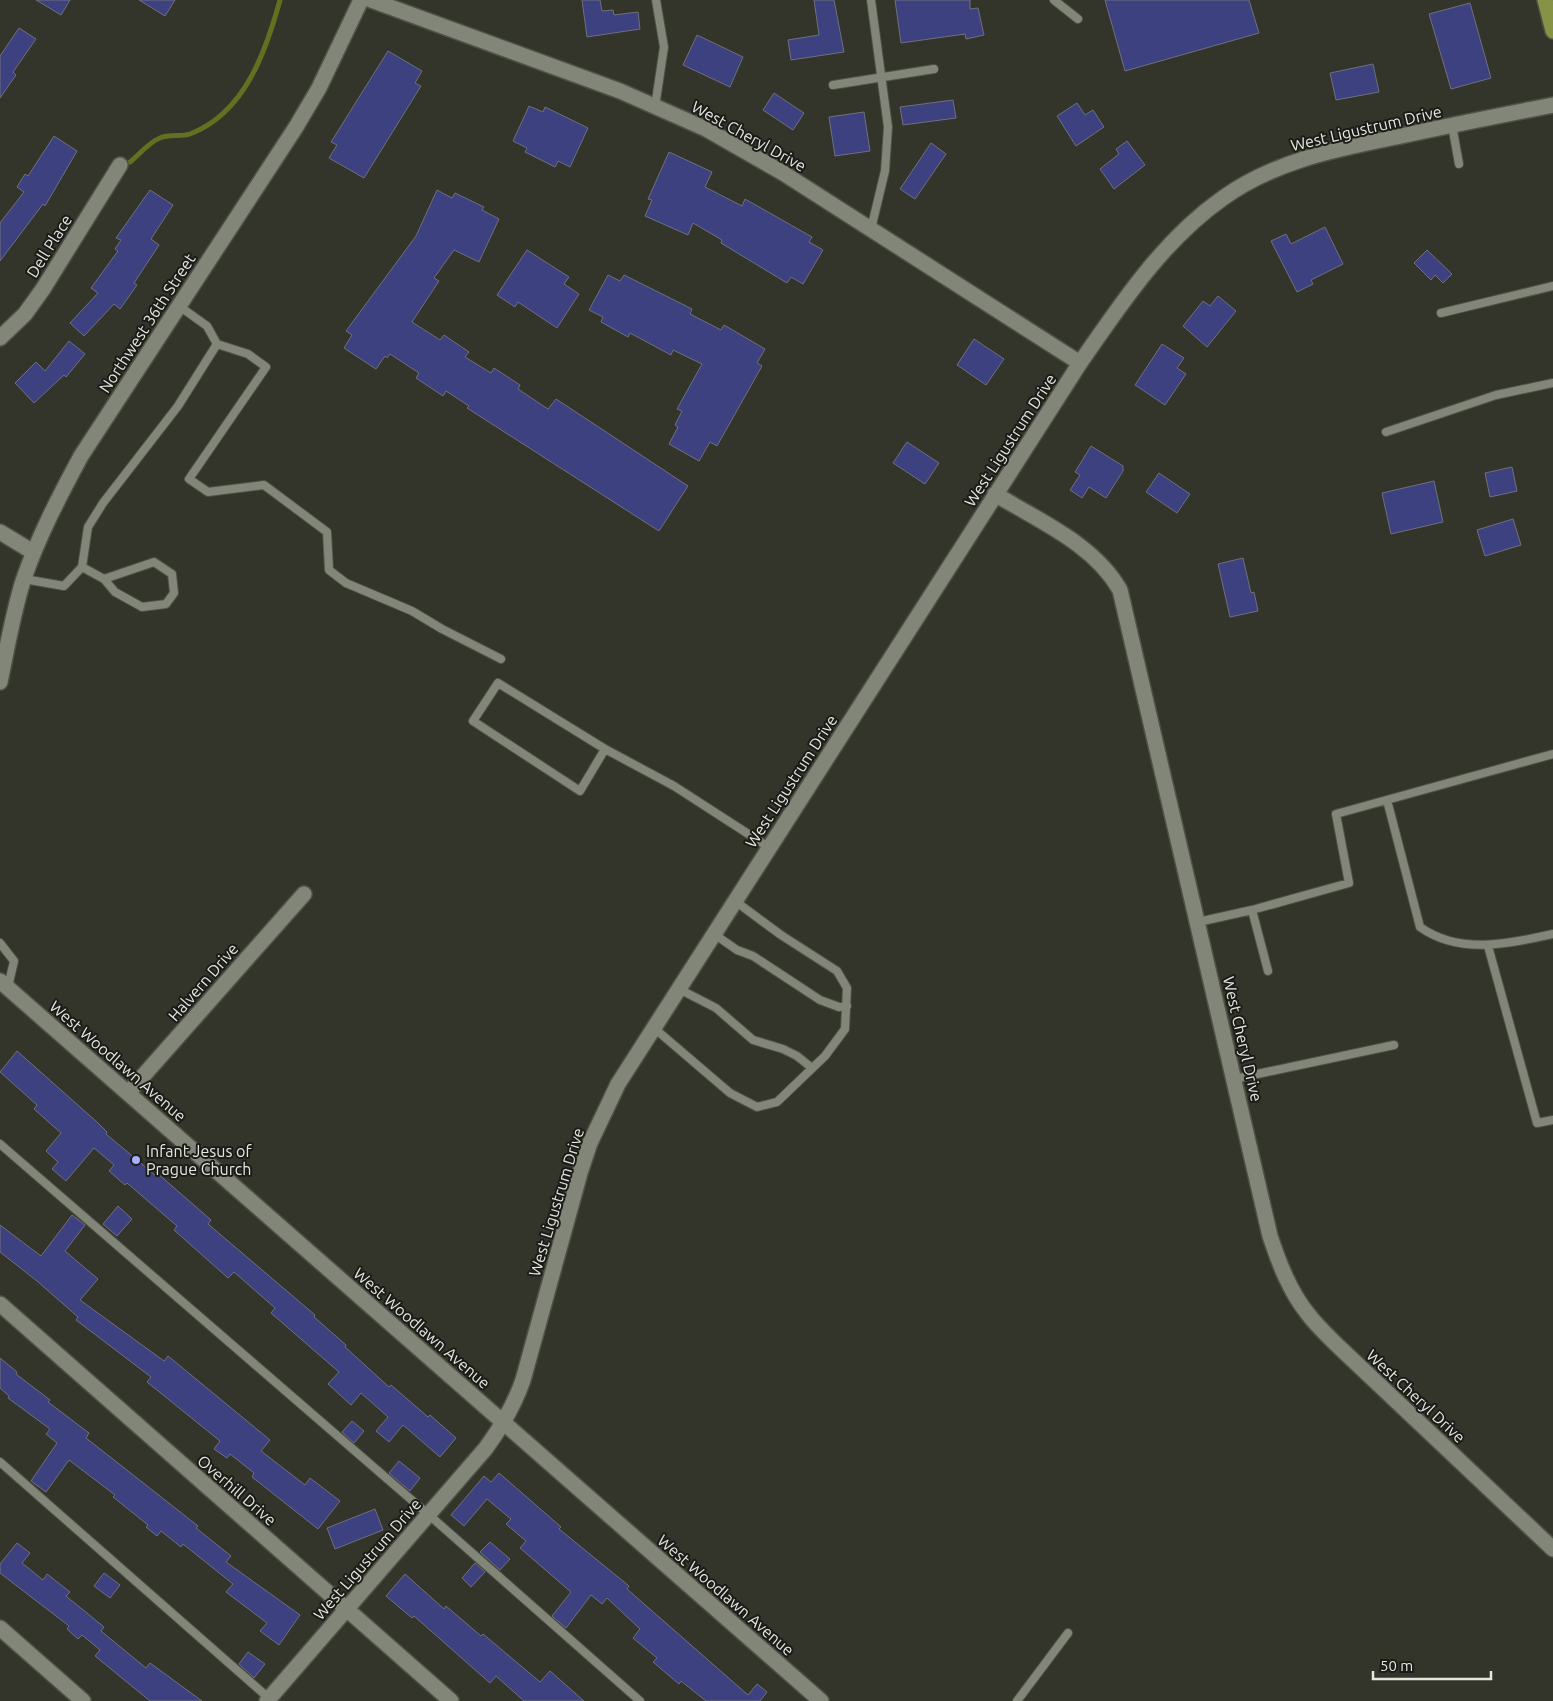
<svg xmlns="http://www.w3.org/2000/svg" width="1553" height="1701" viewBox="0 0 1553 1701" font-family="Ubuntu,sans-serif">
<style>
.lines{fill:none;stroke-linecap:round;stroke-linejoin:round}
.stream{stroke:#627020;stroke-width:5}
.building{fill:#3e417f;stroke:#6e707d}
.lane-casing{stroke:#4f5147;stroke-width:10}
.street-casing{stroke:#4f5147;stroke-width:18}
.secondary-casing{stroke:#4f5147;stroke-width:18}
.primary-casing{stroke:#4f5147;stroke-width:18}
.lane{stroke:#828678;stroke-width:8}
.street{stroke:#828678;stroke-width:15}
.secondary{stroke:#828678;stroke-width:15}
.primary{stroke:#869346;stroke-width:15}
.poi-dot{fill:#a8b0fc;stroke:#1b1c17;stroke-width:2}
.labels{text-anchor:middle;stroke-width:4;stroke-linejoin:round;paint-order:stroke}
.street-label{font-size:16px;fill:#e5e6df;stroke:#1b1c17}
.poi-label{font-size:16px;fill:#e5e6df;stroke:#1b1c17;text-anchor:start}
</style>
<rect width="100%" height="100%" fill="#33352a"/>
<g class="lines">
<!-- stream -->
<path class="stream" d="M130,162C139,155 149,142 160,138C169,134 181,137 190,134C245,113 266,51 280,0"/>
</g>
<!-- building -->
<path class="building" d="M36,0H70L61,15Z
M139,0H175L165,16Z
M582,0H600L602,11L613,10L614,15L638,12L640,29L587,37Z
M814,0H834L844,52L791,60L788,40L819,35Z
M895,0H970V9L978,8L984,35L966,39L965,34L901,43Z
M1105,0H1249L1259,33L1125,71Z
M1470,3L1491,78L1451,89L1429,14Z
M19,28L36,39L13,72L16,75L0,98V56Z
M697,35L743,57L730,87L683,65Z
M388,51L422,71L415,83L421,86L364,178L329,158L337,145L331,142Z
M1373,64L1379,92L1336,100L1330,73Z
M774,93L804,113L793,130L763,110Z
M953,100L956,118L903,125L900,107Z
M1077,103L1085,115L1093,110L1104,127L1076,146L1057,116Z
M529,106L543,112L545,107L588,128L570,167L558,161L555,167L525,152L527,148L513,141Z
M864,112L870,151L835,156L829,117Z
M54,136L77,151L45,206L43,204L0,261V223L24,192L17,187L25,174L28,176Z
M1127,141L1145,165L1114,189L1100,169L1119,154L1116,149Z
M931,143L946,154L915,199L900,189Z
M669,152L712,172L705,187L742,206L745,199L812,237L809,242L823,250L803,284L791,277L787,283L721,243L722,240L693,223L688,235L645,216L652,200L648,199Z
M150,190L173,205L151,239L159,245L134,283L137,285L120,309L114,304L84,336L70,323L98,293L91,288L118,251L115,249L121,240L116,238Z
M437,190L452,198L455,193L484,207L482,210L499,219L479,262L454,250L434,278L439,281L412,322L440,340L444,335L469,352L465,357L491,373L494,368L520,385L518,389L548,409L556,399L688,486L659,531L467,408L469,406L446,391L443,396L416,378L419,373L390,354L387,358L385,356L376,369L344,348L352,335L346,331L416,236Z
M1325,227L1343,264L1311,280L1313,284L1297,292L1271,241L1286,234L1291,244Z
M527,250L569,277L564,284L579,294L557,328L518,302L515,307L497,295Z
M1427,250L1452,274L1443,283L1435,275L1431,280L1414,263Z
M608,275L620,281L624,275L692,309L690,314L721,330L724,325L765,349L757,363L762,366L717,446L710,442L699,461L669,444L678,427L675,425L682,411L677,409L702,364L673,350L671,355L630,333L628,337L601,322L603,317L589,310Z
M1218,296L1236,311L1207,347L1183,326L1203,301L1210,306Z
M974,339L1004,359L986,385L957,365Z
M69,341L85,354L66,377L64,375L34,403L15,383L36,362L45,371Z
M1162,344L1184,358L1177,368L1186,374L1165,405L1135,385Z
M907,442L939,463L925,484L893,463Z
M1091,446L1123,466V471L1106,498L1089,487L1082,498L1070,490L1080,475L1075,472Z
M1512,467L1517,491L1490,497L1485,473Z
M1159,473L1190,494L1177,513L1146,492Z
M1434,481L1443,522L1391,534L1382,493Z
M1513,519L1521,545L1485,556L1477,530Z
M1243,558L1251,593L1254,592L1258,611L1230,617L1218,564Z
M17,1051L98,1123L107,1132L106,1134L155,1175L157,1173L211,1220L208,1224L315,1315L314,1317L346,1345L345,1347L389,1387L391,1385L428,1417L430,1415L456,1438L440,1457L403,1425L389,1442L376,1431L388,1417L361,1393L351,1405L328,1384L339,1372L271,1313L275,1308L234,1272L228,1278L174,1230L177,1226L127,1183L125,1185L109,1171L114,1165L94,1148L66,1181L52,1169L58,1162L46,1151L61,1133L34,1109L37,1105L0,1072Z
M118,1206L132,1219L117,1236L103,1224Z
M72,1215L85,1225L65,1251L98,1279L80,1300L164,1361L168,1356L270,1440L261,1451L305,1485L310,1478L340,1501L318,1529L252,1477L254,1473L230,1454L227,1458L214,1449L220,1441L147,1382L151,1377L76,1320L78,1317L37,1281L0,1252V1225L41,1256Z
M0,1358L17,1372L16,1374L50,1400L48,1402L89,1433L86,1438L198,1526L196,1528L231,1556L226,1562L300,1615L279,1645L260,1631L267,1623L226,1592L233,1584L183,1544L181,1547L161,1531L157,1536L146,1527L148,1525L113,1497L115,1495L69,1460L46,1492L31,1481L57,1443L46,1434L50,1429L8,1398L9,1396L0,1388Z
M352,1421L364,1431L354,1443L342,1432Z
M399,1461L420,1478L410,1491L389,1473Z
M499,1473L561,1527L559,1529L629,1586L627,1589L748,1695L757,1684L767,1692L760,1701H706L681,1681L679,1684L653,1662L657,1658L633,1638L640,1629L607,1598L602,1604L591,1595L566,1628L552,1616L571,1592L520,1548L526,1541L506,1524L511,1519L487,1499L464,1526L451,1515L484,1476L491,1482Z
M375,1509L383,1530L335,1549L327,1528Z
M490,1542L510,1559L500,1570L480,1552Z
M17,1543L30,1553L22,1563L43,1580L47,1574L70,1592L66,1596L104,1627L101,1631L146,1668L150,1663L202,1701H150L95,1656L100,1650L82,1635L78,1639L67,1629L69,1626L0,1573V1564Z
M475,1563L485,1572L471,1587L462,1578Z
M104,1573L120,1585L110,1598L94,1586Z
M405,1574L444,1609L446,1606L481,1636L483,1634L540,1682L550,1671L584,1701H524L496,1676L490,1683L414,1616L412,1618L386,1596Z
M248,1652L265,1664L254,1678L239,1664Z"/>
<g class="lines">
<!-- lane casing -->
<g class="lane-casing">
<path id="lane" d="M871,0L888,127L885,171L871,229
M1054,0L1078,19
M833,85L934,69
M655,107L664,47L656,0
M1452,125L1459,164
M1441,313L1553,286
M217,344L248,354L266,367L189,479L208,492L264,485L327,532L329,570L346,583L412,611L442,629L501,659
M1386,432L1496,395L1553,383
M82,567L104,579L154,562L172,574L174,593L166,604L142,607L115,592L104,579
M24,579L64,586L82,567L88,527L103,503L178,406L217,344L207,326L179,306
M605,749L580,791L473,721L498,683L605,749L674,786L770,848
M1387,800L1420,927C1459,955 1509,944 1553,934
M1252,910L1268,971
M1198,922L1252,910L1349,883L1336,814L1553,754
M714,934L737,950L753,956L820,1000L839,1007L847,1006
M0,943L14,961L8,987
M1488,946L1537,1123L1553,1120
M679,989L716,1008L753,1040L783,1049L797,1056L812,1068
M654,1028L730,1093L757,1107L777,1102L825,1056L845,1029L847,988L837,971L781,935L735,901
M1234,1079L1394,1045
M0,1144L429,1515L640,1701
M0,1462L271,1700
M1017,1701L1068,1633"/>
</g>
<!-- street casing -->
<g class="street-casing">
<path id="street" d="M371,0L620,91L706,129L783,173L1080,363
M0,338L25,314L43,289L120,165
M995,494C1039,521 1094,544 1120,590L1270,1236C1279,1263 1290,1292 1308,1314C1317,1326 1328,1336 1338,1346L1553,1549
M0,532L33,552
M128,1093L304,894
M0,1304L451,1701
M0,1628L83,1701
M267,1701L486,1448C502,1426 514,1406 523,1380L580,1173L590,1143L618,1084L1080,363C1121,304 1163,240 1223,198C1276,160 1338,149 1401,136C1451,125 1502,115 1553,105"/>
</g>
<!-- secondary casing -->
<g class="secondary-casing">
<path id="secondary" d="M0,682C7,648 13,613 23,581C38,537 59,497 81,456L296,127L319,88L361,0
M0,981L821,1701"/>
</g>
<!-- primary casing -->
<g class="primary-casing">
<path id="primary" d="M1545,0L1553,31"/>
</g>
<!-- lane -->
<use href="#lane" class="lane"/>
<!-- street -->
<use href="#street" class="street"/>
<!-- secondary -->
<use href="#secondary" class="secondary"/>
<!-- primary -->
<use href="#primary" class="primary"/>
</g>
<!-- markers -->
<circle class="poi-dot" cx="136" cy="1160" r="5"/>
<g class="labels">
<!-- street labels -->
<g class="street-label">
<text transform="translate(1366 128) rotate(-13)" y="6">West Ligustrum Drive</text>
<text transform="translate(749 136) rotate(29)" y="6">West Cheryl Drive</text>
<text transform="translate(49 246) rotate(-58)" y="6">Dell Place</text>
<text transform="translate(147 323) rotate(-57)" y="6">Northwest 36th Street</text>
<text transform="translate(1010 440) rotate(-57)" y="6">West Ligustrum Drive</text>
<text transform="translate(791 781) rotate(-57)" y="6">West Ligustrum Drive</text>
<text transform="translate(203 982) rotate(-49)" y="6">Halvern Drive</text>
<text transform="translate(1243 1039) rotate(77)" y="6">West Cheryl Drive</text>
<text transform="translate(118 1061) rotate(41)" y="6">West Woodlawn Avenue</text>
<text transform="translate(556 1202) rotate(-73)" y="6">West Ligustrum Drive</text>
<text transform="translate(422 1328) rotate(41)" y="6">West Woodlawn Avenue</text>
<text transform="translate(1416 1396) rotate(43)" y="6">West Cheryl Drive</text>
<text transform="translate(237 1490) rotate(41)" y="6">Overhill Drive</text>
<text transform="translate(367 1559) rotate(-49)" y="6">West Ligustrum Drive</text>
<text transform="translate(726 1595) rotate(41)" y="6">West Woodlawn Avenue</text>
</g>
<!-- poi labels -->
<g class="poi-label">
<text x="146" y="1157">Infant Jesus of<tspan x="146" dy="18">Prague Church</tspan></text>
</g>
</g>
<!-- scale -->
<path d="M1373 1671v8h118v-8" fill="none" stroke="#e5e6df" stroke-width="2.5"/>
<text x="1380" y="1671" font-size="15" fill="#e5e6df" stroke="#1b1c17" stroke-width="4" paint-order="stroke">50 m</text>
</svg>
